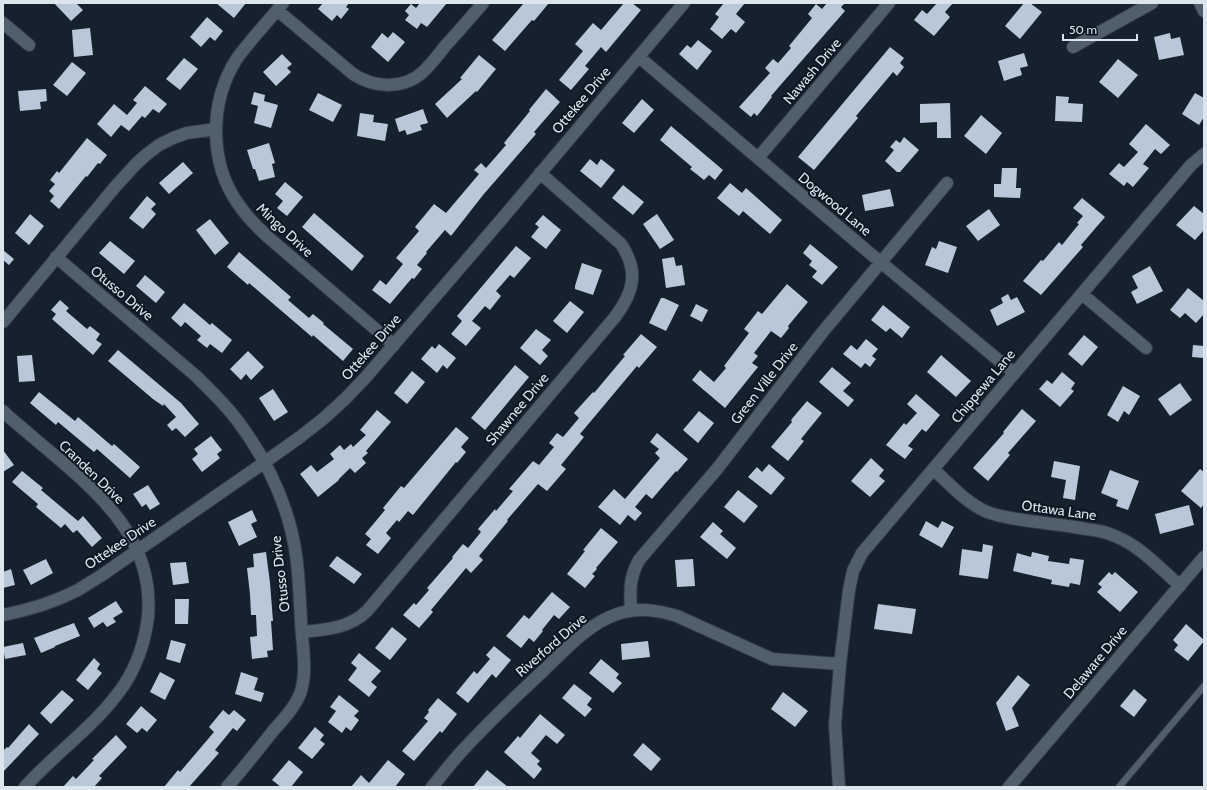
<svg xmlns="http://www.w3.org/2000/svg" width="1207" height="790" viewBox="0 0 1207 790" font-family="Cabin,sans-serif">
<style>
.building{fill:#b9c8d8}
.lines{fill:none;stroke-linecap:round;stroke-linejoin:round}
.lane-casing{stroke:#323a44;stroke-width:8}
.street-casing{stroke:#323a44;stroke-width:14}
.secondary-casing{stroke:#323a44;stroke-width:14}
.lane{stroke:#515f6d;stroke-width:6}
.street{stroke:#515f6d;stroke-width:12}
.secondary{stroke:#515f6d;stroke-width:12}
.labels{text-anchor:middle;stroke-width:4;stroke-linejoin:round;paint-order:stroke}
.street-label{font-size:14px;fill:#dce4ec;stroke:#0c1723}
</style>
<rect width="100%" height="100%" fill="#15212c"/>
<!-- building -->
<path class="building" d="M54,3H76L83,10L71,21Z
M216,3H246L234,18Z
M323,3H349L346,7L349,9L341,19L337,15L332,21L318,9Z
M420,3H447L427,27L421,23L417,29L405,20L409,15L405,11L411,4L416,8Z
M524,3H549L534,21L532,20L505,51L492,40Z
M624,3H632L641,10L606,52L601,47L585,66L589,69L571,90L559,80L583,51L575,44L593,23L601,30Z
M724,3H745L736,14L745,22L736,33L731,29L722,39L710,29L719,17L715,14Z
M827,3H845L841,7L845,11L771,96L772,97L757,116L754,113L751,117L739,107L770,73L765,68L773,59L778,63L791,48L789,46L812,18L808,14L816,4L822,9Z
M937,3H953L945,12L950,17L934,36L914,20L922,10L927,14Z
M1024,3H1030L1042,12L1020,39L1005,26Z
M207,17L223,31L215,41L210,37L201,47L190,37Z
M90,28L93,55L74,57L72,30Z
M393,32L405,42L388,62L371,47L382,33L388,38Z
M1170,33L1171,39L1180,37L1184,55L1159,60L1154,37Z
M698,40L712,51L697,70L679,54L687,45L691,48Z
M890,47L904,58L900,63L904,67L897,76L893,72L888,78L856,116L858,118L814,170L798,157Z
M1024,53L1028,66L1020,68L1022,75L1004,81L998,61Z
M282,54L292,64L287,68L291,72L276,86L263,72Z
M479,55L496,69L477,92L476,91L447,118L435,104L462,79L460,78Z
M184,58L198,69L180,90L166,79Z
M1118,59L1138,75L1118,98L1099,82Z
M72,62L86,73L67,96L53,85Z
M145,86L167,104L159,113L153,109L145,118L142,116L129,131L121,125L111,137L97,124L114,104L127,115L137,103L133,100Z
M46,89L47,101L40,102L41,109L20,111L18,91Z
M546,89L560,102L534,132L536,134L483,195L451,236L445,230L426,252L427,253L417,265L422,269L414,279L412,278L390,304L372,290L380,280L386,285L403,264L396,258L419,231L415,227L434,204L446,213L479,174L474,170L481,163L486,168L506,145L504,143L530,111L529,110Z
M254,92L265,95L264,101L278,105L271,128L254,123L258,106L251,104Z
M318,93L342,105L333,122L309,110Z
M1195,93L1204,98V117L1199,125L1182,114Z
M1056,96L1069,97L1068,103L1083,104L1082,122L1055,121Z
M642,99L654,110L634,133L622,123Z
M950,103L951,138H937V122L920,123V104Z
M423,109L428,123L420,125L422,130L407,135L405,130L399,132L395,119Z
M360,113L374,115L373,122L388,124L385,141L357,136Z
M981,115L1002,133L986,154L964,136Z
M1146,124L1170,145L1161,154L1155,149L1143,164L1149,168L1133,187L1127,182L1124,186L1109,174L1119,163L1124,167L1138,152L1129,144Z
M671,126L723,170L715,180L709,175L704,180L690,169L692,167L660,140Z
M904,137L919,150L900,172H897L885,161L894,150L890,147L896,140L900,143Z
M87,138L107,155L100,164L98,163L87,177L86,176L59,209L50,201L54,196L49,191L55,184L50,180L57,171L59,173Z
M269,143L275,163L272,164L275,177L259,181L255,169H253L247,150Z
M590,159L597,165L601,159L615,170L601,188L580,171Z
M183,162L193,173L169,194L159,183Z
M1002,168H1017L1016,188H1021L1020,198L994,197V184H1001Z
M285,182L303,197L287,216L277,208L283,201L275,194Z
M730,183L742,193L746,188L782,220L770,234L743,211L739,216L717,198Z
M623,185L644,202L633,215L612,198Z
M890,189L894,206L865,211L862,195Z
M147,196L156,204L151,209L156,214L143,229L129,218Z
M1082,198L1105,217L1081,245L1083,247L1041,295L1023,281L1041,260L1043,261L1059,242L1062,245L1079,224L1077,223L1083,216L1073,208Z
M1194,206L1204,214V230L1195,240L1176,225Z
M989,209L1000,225L978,241L966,226Z
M314,213L364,256L352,271L302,227Z
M30,214L44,226L29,245L15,233Z
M657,214L674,240L660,249L643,224Z
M543,215L561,230L546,249L531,237L539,227L535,224Z
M210,219L229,243L215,255L196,230Z
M110,241L135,261L124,274L99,253Z
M939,241L957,247L948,273L925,265L932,247L936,249Z
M810,244L838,267L822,285L812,277L817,271L809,265L812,261L803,253Z
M516,246L531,258L514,278L510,275L496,291L501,296L490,310L485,306L472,321L481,328L466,346L451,334L462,321L457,316Z
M3,250L14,259L9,265L3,260Z
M239,252L291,297L288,300L309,318L313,314L324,323L323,324L353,349L343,361L313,335L312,337L249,283L248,285L227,267Z
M674,257L676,266L682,265L685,285L666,288L662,259Z
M582,263L602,270L593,295L575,289V286Z
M1150,266L1163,291L1137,304L1131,292L1138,288L1132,276Z
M145,275L165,292L156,303L136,286Z
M787,284L808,302L788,326L789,328L781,338L771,331L754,353L758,356L752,363L758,367L725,408L692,380L700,370L714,382L726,368L724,366L749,333L744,329L758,311L762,314Z
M1188,288L1204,301V314L1196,323L1185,313L1180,318L1170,310Z
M1008,294L1011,300L1017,297L1025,312L997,326L990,310L1003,303L1001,298Z
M661,298H664L679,305L666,331L649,323Z
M60,300L69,308L66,311L87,329L90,326L100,334L96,340L102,344L93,355L52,319L56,314L51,310Z
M570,301L584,312L567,333L553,321Z
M184,303L210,325L212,323L232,340L222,353L210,344L207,348L197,340L201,336L185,322L181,327L171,318Z
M696,304L708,310L702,322L690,316Z
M883,305L910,327L902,338L890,328L886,332L871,320Z
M536,329L551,340L542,350L548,356L540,365L520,348Z
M641,334L657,347L639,368L637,366L580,434L584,437L561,465L566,469L547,491L538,484L507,520L508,521L479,556L483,560L471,573L466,568L431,610L433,612L419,628L403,615L414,603L416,605L429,590L427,588L453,558L452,557L463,544L468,548L481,532L478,529L495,509L496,511L513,491L509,489L533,461L539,465L554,447L549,443L557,433L563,437L579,418L574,413L593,392L594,393L625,356L623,355Z
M1084,335L1098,347L1082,366L1068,354Z
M866,339L878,349L872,356L876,359L870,367L865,363L861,368L843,354L851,345L857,350Z
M439,344L456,358L447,369L443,365L437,373L421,359L432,346L435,349Z
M1193,345L1204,346V358L1192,357Z
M118,350L181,403L199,424L185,437L176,428L172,431L167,425L176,417L164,404L163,406L153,399L108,361Z
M248,351L264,367L251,380L246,374L241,380L230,369Z
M32,355L35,381L19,382L17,356Z
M941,355L971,381L956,397L927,372Z
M515,365L529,377L485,430L471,418Z
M832,367L851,383L843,391L854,400L848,407L819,382Z
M412,371L425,382L407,404L394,393Z
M1062,372L1075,383L1071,389L1074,391L1060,407L1039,389L1047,380L1052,384Z
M1180,383L1192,400L1170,416L1158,399Z
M1123,386L1140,396L1129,415L1124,411L1118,422L1107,415Z
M273,389L288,412L274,421L259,398Z
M39,392L75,421L78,417L112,446L114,444L140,467L130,478L97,449L94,452L58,422L56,425L30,403Z
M916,394L940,415L926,432L922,429L908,446L913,449L905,459L886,445L904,423L906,425L917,413L907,404Z
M807,401L822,413L801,439L804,441L788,461L771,447L792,422L791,420Z
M1022,409L1036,421L1008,453L1010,455L988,481L973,468L1004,433L1003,432Z
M377,410L391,422L366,451L368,453L362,458L366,463L355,473L350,468L339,479V480L318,497L300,474L311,465L317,472L334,459L330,454L340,445L344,450L351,444L353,447L366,435L360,430Z
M699,411L714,423L698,443L683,430Z
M456,427L469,438L461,447L466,452L457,463L456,462L413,515L408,511L399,522L397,520L386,533L391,538L378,554L366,545L371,539L365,534L385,510L383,508L401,486L404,488Z
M657,433L688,459L677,472L676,471L652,499L646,494L635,507L642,513L635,521L628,515L620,525L598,507L614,489L625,499L660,458L655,453L659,449L650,442Z
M211,436L222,450L217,454L220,458L202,472L192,459L198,454L194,449Z
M3,450L14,465L3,472Z
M871,458L884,470L879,476L885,481L870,497L851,481Z
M1054,461L1080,466L1075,500L1063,498L1066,480L1051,477Z
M769,464L785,478L771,495L748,477L757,467L762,472Z
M1200,469L1204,472V504L1201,508L1181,491Z
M1110,470L1139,481L1128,510L1116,506L1118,500L1101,493Z
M22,471L43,488L41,490L78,521L83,516L102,538L92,547L77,530L73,533L65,524L61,528L36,507L38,504L12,482Z
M148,485L160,504L150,510L146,504L142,507L133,494Z
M738,490L758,506L744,523L724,507Z
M1189,505L1194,525L1160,534L1155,514Z
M252,510L257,521L251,524L257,537L239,546L228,522Z
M926,521L938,528L942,521L954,527L942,548L919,535Z
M713,522L723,531L720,534L736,548L727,559L700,537Z
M601,528L618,542L596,568L597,569L592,574L595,576L585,588L567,574L585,551L583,550Z
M983,544L993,546L988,579L959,575L962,549L982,552Z
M266,552L270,583L273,621H271L273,650L267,651L268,657L252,659L250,637L257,636L256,615H251L250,594L247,568L254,567L253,554Z
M1032,552L1049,556L1048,561L1069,564L1070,558L1084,560L1080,585L1070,583L1069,587L1051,584L1052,580L1013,571L1017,553L1031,557Z
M337,556L362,574L354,584L329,566Z
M46,559L53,573L31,585L23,570Z
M693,559L695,586L677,587L675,560Z
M186,562L189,583L173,585L170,563Z
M11,569L15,585L3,588V572Z
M1109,572L1112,575L1115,572L1138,592L1120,612L1097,592L1102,587L1098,584Z
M552,592L570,607L559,619L554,615L542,630L543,631L534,642L529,638L521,648L506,636L524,615L529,619Z
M175,599H189L188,624H175Z
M116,601L123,612L113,618L116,622L107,627L103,622L94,628L88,618Z
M878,604L916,609L912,634L874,629Z
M74,623L80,636L55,646V647L41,653L34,638Z
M1186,624L1204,640V641L1188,661L1174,650L1178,645L1173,640Z
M392,627L407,639L390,660L375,648Z
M171,640L186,644L180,663L166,659Z
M648,641L650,657L622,660L621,644Z
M23,643L26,655L5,659L3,647Z
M494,646L511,660L496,678L492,674L468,703L456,693L474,671L477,674L490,659L486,655Z
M359,653L381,671L371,682L377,687L369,697L348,680L357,668L351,663Z
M94,658L100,664L97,669L102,673L88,690L76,680Z
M601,659L619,674L616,678L622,683L613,693L589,673Z
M160,672L175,680L165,700L150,692Z
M241,672L258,678L254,690L264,693L261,702L235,694Z
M1018,675L1030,685L1012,708L1019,726L1006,731L996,703Z
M574,684L592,698L587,705L592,709L585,717L562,698Z
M1134,689L1147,700L1134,717L1120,706Z
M62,690L74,700L51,724L40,713Z
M783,692L808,711L795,727L771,709Z
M339,695L359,711L354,716L359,720L351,731L346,727L342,733L328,722L336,711L330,707Z
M438,698L457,714L442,733L440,731L414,761L402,751L428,721L424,718L429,712L428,710Z
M141,706L157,720L147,732L142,728L137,733L126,724Z
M223,710L229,715L234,710L246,720L237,731L233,728L215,750L219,753L189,787H164L178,770L180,772L214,732L209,727Z
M540,714L565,735L557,744L546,735L531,753L540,761L537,764L542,769L534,779L504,752L518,736L520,738Z
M29,724L39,734L3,772V751L7,747L8,748Z
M315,727L324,735L320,740L325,744L312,759L298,748Z
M116,735L127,747L99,776L102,778L94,787H63L73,776L76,779L94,760L92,759Z
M643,743L661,759L651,771L633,755Z
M289,760L303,772L291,787H281L272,780Z
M388,760L405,774L395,787H351L361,775L369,783Z
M487,770L508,787H473Z"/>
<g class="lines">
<!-- lane casing -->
<g class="lane-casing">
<path id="lane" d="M1119,787L1204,686"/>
</g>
<!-- street casing -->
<g class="street-casing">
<path id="street" d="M283,3C273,15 263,27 253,38C248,45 241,52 236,60C209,103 209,164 239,205C247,217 257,227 268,237L394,345
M277,10L353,74C374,88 404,90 424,71C432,63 439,54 446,45C459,31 471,17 483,3
M3,23L29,45
M1073,47L1152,3
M639,57L872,255L1014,373
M758,158L889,3
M56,257L196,376C210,390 225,404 237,420C267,460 289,506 296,555C299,577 300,600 301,622C302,644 308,673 300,694C294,708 283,720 273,731C258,750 243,769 227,787
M1082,294L1146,348
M3,322L115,187L136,164L147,154L159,145L173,138L187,133L216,129
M3,411L9,417C26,431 43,446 60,460C109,502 154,546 148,617C145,641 137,665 124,685C97,725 56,752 25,787
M933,469C950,484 966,503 987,512C995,515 1003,517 1011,518C1036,523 1061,524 1086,529C1096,530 1106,532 1115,536C1140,546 1160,568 1180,586
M631,611C630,591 629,578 639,560L717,469L821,334L947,183
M3,615C29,610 55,602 78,590C86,585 94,580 102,575L255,469L300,437L323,419L345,399L366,377L501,220L684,3
M302,632C325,630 350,628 367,611L615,317C634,292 639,271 621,244L540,173
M432,787C442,775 451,763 461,752C487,724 515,697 543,671C565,650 588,624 617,614C638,607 657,610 677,616L772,659L840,664
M839,787L835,725L840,664L849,590L853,571L862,553L1191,165L1204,154
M1009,787L1204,557"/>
</g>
<!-- secondary casing -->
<g class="secondary-casing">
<path id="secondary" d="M1200,3L1204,11"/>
</g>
<!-- lane -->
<use href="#lane" class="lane"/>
<!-- street -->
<use href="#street" class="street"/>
<!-- secondary -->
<use href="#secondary" class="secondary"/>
</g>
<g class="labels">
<!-- street labels -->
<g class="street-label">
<text transform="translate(812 71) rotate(-50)" y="5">Nawash Drive</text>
<text transform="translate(581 100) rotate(-50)" y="5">Ottekee Drive</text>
<text transform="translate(835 204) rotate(40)" y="5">Dogwood Lane</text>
<text transform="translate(285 230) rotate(43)" y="5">Mingo Drive</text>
<text transform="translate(122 293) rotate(40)" y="5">Otusso Drive</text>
<text transform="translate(371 347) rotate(-49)" y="5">Ottekee Drive</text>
<text transform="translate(764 383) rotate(-52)" y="5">Green Ville Drive</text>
<text transform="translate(983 386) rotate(-50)" y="5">Chippewa Lane</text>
<text transform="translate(517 409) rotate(-50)" y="5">Shawnee Drive</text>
<text transform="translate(92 472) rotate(44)" y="5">Cranden Drive</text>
<text transform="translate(1059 510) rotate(8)" y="5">Ottawa Lane</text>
<text transform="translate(120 543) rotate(-34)" y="5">Ottekee Drive</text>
<text transform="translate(280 574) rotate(-97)" y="5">Otusso Drive</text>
<text transform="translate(551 645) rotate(-41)" y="5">Riverford Drive</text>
<text transform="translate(1095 662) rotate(-50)" y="5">Delaware Drive</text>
</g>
</g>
<!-- border -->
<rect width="1207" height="790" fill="none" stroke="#dce4ec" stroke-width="8"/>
<!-- scale -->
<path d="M1063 34v6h74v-6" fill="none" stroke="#dce4ec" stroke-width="2"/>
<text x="1069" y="34" font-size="12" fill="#dce4ec" stroke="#0c1723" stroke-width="3" paint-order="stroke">50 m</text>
</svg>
